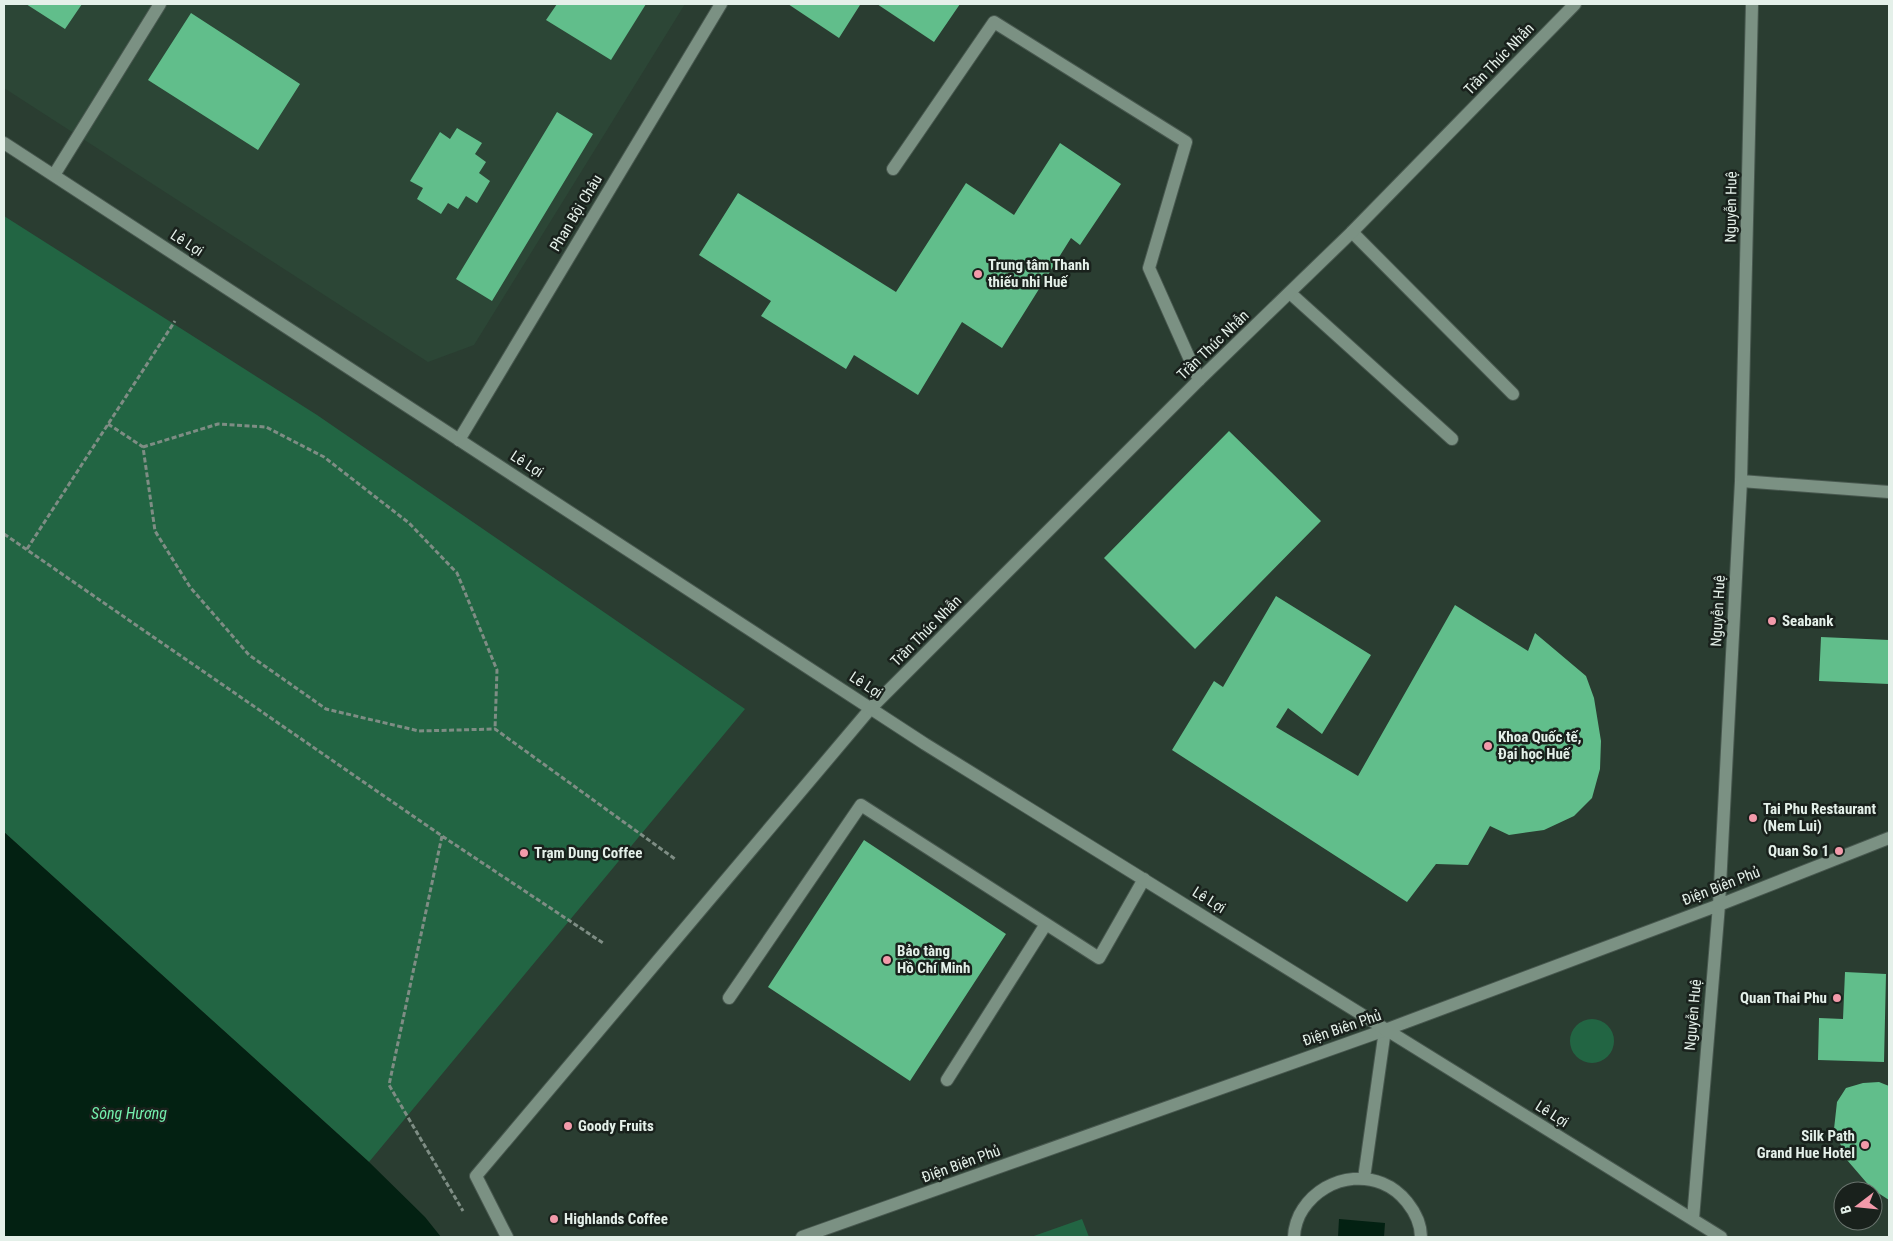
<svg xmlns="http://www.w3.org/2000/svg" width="1893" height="1241" viewBox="0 0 1893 1241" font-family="'Roboto Condensed',sans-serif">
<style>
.built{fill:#2c4636}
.green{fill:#226543}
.water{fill:#032112}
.building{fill:#61be8b}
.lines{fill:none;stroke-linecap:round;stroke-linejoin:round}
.lane-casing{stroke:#48584f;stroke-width:14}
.street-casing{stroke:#48584f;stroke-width:14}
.secondary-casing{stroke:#48584f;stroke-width:14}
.path{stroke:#7e8d84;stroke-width:3;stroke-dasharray:5 2.5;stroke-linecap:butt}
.lane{stroke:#7b9183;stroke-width:12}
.street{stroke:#7b9183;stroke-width:12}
.secondary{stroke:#7b9183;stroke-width:12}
.poi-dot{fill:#f39aaa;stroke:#19211c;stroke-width:2}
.labels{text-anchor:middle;stroke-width:5;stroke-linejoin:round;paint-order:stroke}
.street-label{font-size:15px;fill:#e4f0e9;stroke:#19211c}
.poi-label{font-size:15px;font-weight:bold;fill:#e4f0e9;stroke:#19211c;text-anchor:start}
.water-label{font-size:16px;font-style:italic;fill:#74efad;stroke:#19211c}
</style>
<rect width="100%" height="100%" fill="#2a3d31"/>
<!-- built -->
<path class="built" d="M4,4H685L474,345L428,362L4,88Z"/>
<!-- green -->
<path class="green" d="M4,216L317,415L745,709L369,1162L4,832Z
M1570 1041a22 22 0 1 1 44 0a22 22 0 1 1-44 0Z
M1082,1219L1089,1237H1031Z"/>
<!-- water -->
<path class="water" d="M4,832L369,1162L425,1217L441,1237H4Z
M1339,1219L1385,1223L1384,1237H1338Z"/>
<!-- building -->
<path class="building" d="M26,4H82L65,29Z
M557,4H646L611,60L546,20Z
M788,4H858L860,5L839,38Z
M877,4H960L934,42Z
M191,13L300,84L258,150L148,80Z
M557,112L593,134L492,301L456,279Z
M457,128L482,143L475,154L486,162L479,173L490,181L477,203L466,196L458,209L448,203L441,214L417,199L423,188L410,181L440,132L450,139Z
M1060,143L1121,184L1080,245L1071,238L1002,348L962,322L918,395L854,355L846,369L761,316L771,301L699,255L738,193L896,292L966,183L1014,215Z
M1229,431L1321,521L1195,649L1104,558Z
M1276,596L1371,655L1322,734L1288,708L1276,727L1358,776L1455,605L1528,651L1535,633L1586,676L1594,698L1601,741L1600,769L1592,798L1574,816L1544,830L1509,835L1490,826L1468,865L1436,864L1407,902L1172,750L1214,681L1223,687Z
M1821,637L1889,640V684L1819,681Z
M864,840L1006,934L910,1081L768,987Z
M1845,972L1886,974L1884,1062L1818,1060L1819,1018L1843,1019Z
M1879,1082L1889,1086V1200L1872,1189L1847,1160L1834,1129L1837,1102L1846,1088L1863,1083Z"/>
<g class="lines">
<!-- lane casing -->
<g class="lane-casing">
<path id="lane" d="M893,169L994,22L1186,142L1149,268L1199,380
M54,175L160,4
M1352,232L1513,394
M1290,293L1452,439
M1741,481L1889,492
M729,998L861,805L1099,958L1144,879
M947,1080L1046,924
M1364,1178L1385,1030
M507,1237L476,1176L871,708
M1294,1237C1294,1228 1298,1216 1303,1209C1327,1173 1379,1167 1407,1202C1415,1212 1421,1224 1421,1237"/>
</g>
<!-- street casing -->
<g class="street-casing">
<path id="street" d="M459,440L721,4
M871,708L1199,380L1352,232L1575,4
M802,1237L1385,1030"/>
</g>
<!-- secondary casing -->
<g class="secondary-casing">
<path id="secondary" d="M4,143L925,744L1721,1237
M1385,1030L1719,905L1889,838
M1693,1219L1719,905L1741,481L1752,4"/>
</g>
<!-- path -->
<path class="path" d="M108,424L143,447L155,531L190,587L249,655L326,709L419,731L495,729L675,859
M143,447L218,424L266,427L324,457L409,523L457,573L497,670L495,729
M4,534L442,836L603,943
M27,549L175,321
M442,836L389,1085L463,1211"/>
<!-- lane -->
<use href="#lane" class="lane"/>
<!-- street -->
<use href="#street" class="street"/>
<!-- secondary -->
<use href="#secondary" class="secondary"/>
</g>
<!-- markers -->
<g class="poi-dot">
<circle cx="978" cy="274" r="5"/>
<circle cx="1772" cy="621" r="5"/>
<circle cx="1488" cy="746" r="5"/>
<circle cx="1753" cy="818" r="5"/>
<circle cx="1839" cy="851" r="5"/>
<circle cx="524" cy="853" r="5"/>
<circle cx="887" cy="960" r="5"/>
<circle cx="1837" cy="998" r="5"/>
<circle cx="568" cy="1126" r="5"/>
<circle cx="1865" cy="1145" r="5"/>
<circle cx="554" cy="1219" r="5"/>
</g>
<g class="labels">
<!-- street labels -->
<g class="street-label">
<text transform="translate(1499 59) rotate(-46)" y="5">Trần Thúc Nhẫn</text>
<text transform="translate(1731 207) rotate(-89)" y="5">Nguyễn Huệ</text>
<text transform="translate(576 213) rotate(-59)" y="5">Phan Bội Châu</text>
<text transform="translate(187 243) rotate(33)" y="5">Lê Lợi</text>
<text transform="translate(1213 345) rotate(-44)" y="5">Trần Thúc Nhẫn</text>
<text transform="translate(527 464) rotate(33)" y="5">Lê Lợi</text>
<text transform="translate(1718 611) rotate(-87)" y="5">Nguyễn Huệ</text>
<text transform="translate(926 631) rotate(-45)" y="5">Trần Thúc Nhẫn</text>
<text transform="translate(866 685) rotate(33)" y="5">Lê Lợi</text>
<text transform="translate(1721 886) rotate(-21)" y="5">Điện Biên Phủ</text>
<text transform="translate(1209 900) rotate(32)" y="5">Lê Lợi</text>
<text transform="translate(1693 1015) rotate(-85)" y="5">Nguyễn Huệ</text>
<text transform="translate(1342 1028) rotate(-19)" y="5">Điện Biên Phủ</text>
<text transform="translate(1552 1114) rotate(32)" y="5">Lê Lợi</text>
<text transform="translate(961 1164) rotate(-20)" y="5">Điện Biên Phủ</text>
</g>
<!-- poi labels -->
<g class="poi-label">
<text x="988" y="270">Trung tâm Thanh<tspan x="988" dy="17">thiếu nhi Huế</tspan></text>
<text x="1782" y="626">Seabank</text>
<text x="1498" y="742">Khoa Quốc tế,<tspan x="1498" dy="17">Đại học Huế</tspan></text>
<text x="1763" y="814">Tai Phu Restaurant<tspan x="1763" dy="17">(Nem Lui)</tspan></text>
<text x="1829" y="856" text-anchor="end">Quan So 1</text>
<text x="534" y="858">Trạm Dung Coffee</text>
<text x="897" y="956">Bảo tàng<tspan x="897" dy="17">Hồ Chí Minh</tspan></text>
<text x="1827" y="1003" text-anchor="end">Quan Thai Phu</text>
<text x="578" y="1131">Goody Fruits</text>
<text x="1855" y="1141" text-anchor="end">Silk Path<tspan x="1855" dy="17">Grand Hue Hotel</tspan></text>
<text x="564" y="1224">Highlands Coffee</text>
</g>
<!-- water labels -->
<g class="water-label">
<text x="129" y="1119">Sông Hương</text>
</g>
</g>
<!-- border -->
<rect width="1893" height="1241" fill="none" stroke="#e4f0e9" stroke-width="10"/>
<!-- north arrow -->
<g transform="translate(1858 1206) rotate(254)"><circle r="24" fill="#19211c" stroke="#6a746e"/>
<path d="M0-4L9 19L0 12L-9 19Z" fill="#f39aaa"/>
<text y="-8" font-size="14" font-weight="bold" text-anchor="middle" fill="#e4f0e9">B</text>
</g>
</svg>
